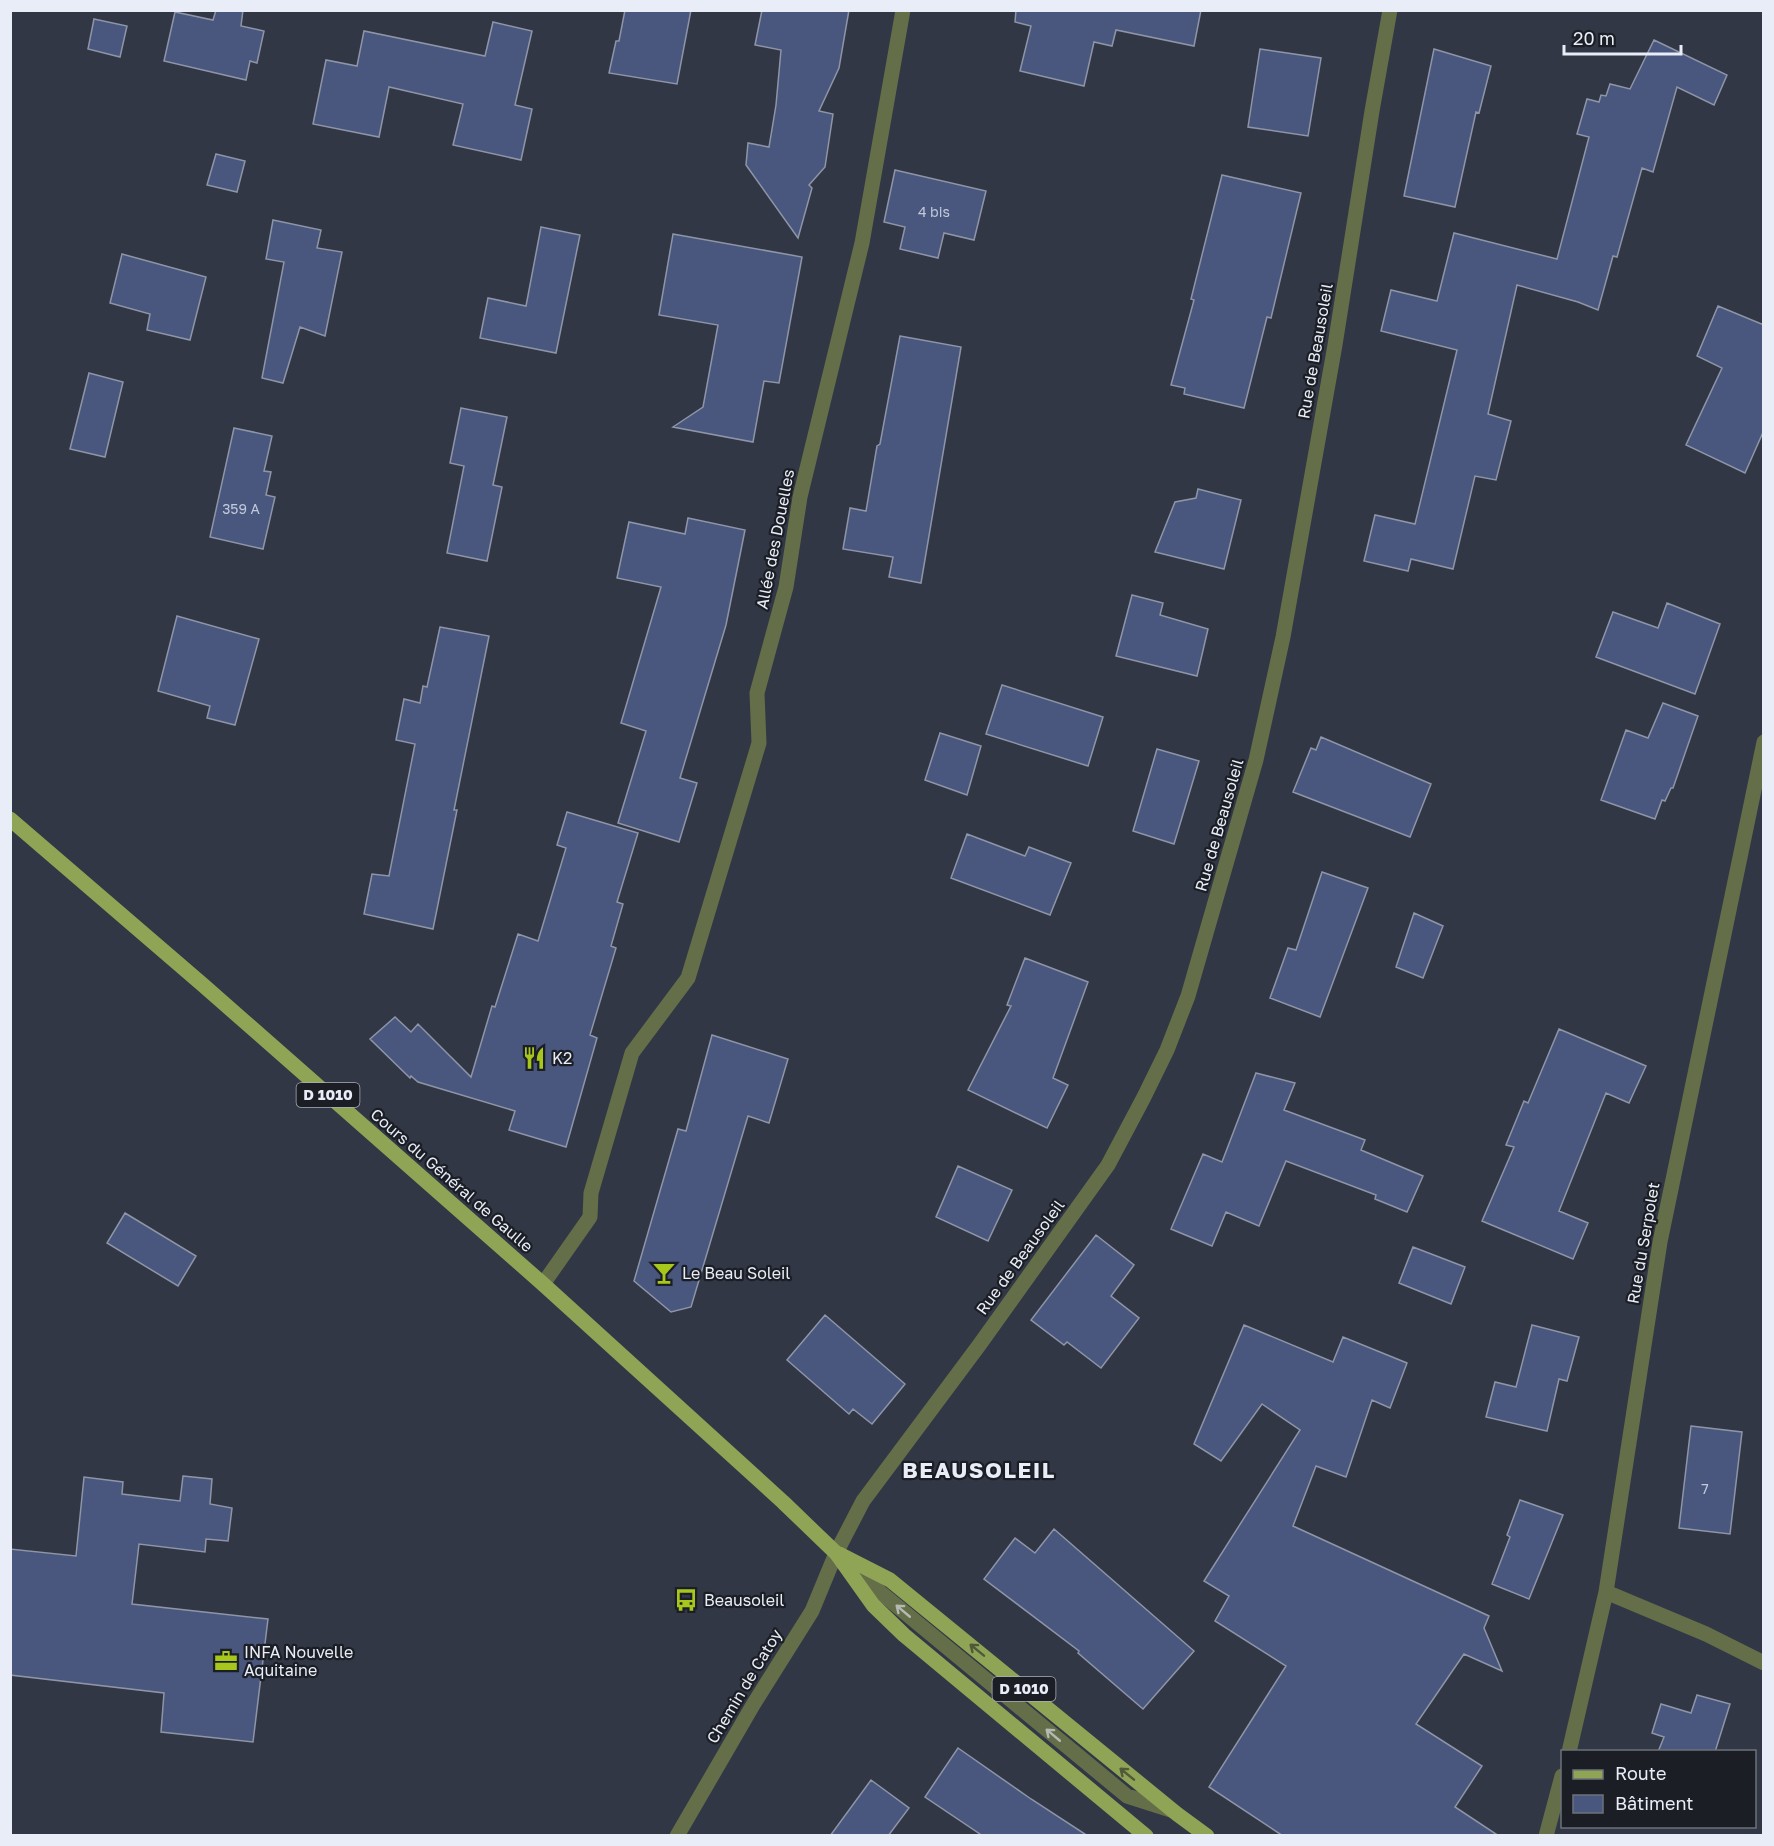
<svg xmlns="http://www.w3.org/2000/svg" width="1774" height="1846" viewBox="0 0 1774 1846" font-family="'Golos Text',sans-serif">
<style>
.building{fill:#49577e;stroke:#8e95a7;stroke-width:1.5}
.lines{fill:none;stroke-linecap:round;stroke-linejoin:round}
.minor{stroke:#646e49;stroke-width:15}
.major{stroke:#90a455;stroke-width:15}
.oneway{stroke:#b4bab1}
.oneway2{stroke:#505a3b}
.labels{text-anchor:middle;stroke-width:4.5;stroke-linejoin:round;paint-order:stroke}
.number-label{font-size:14px;fill:#c1c8d9}
.shield{fill:#1b1e25;stroke:#abafb8;stroke-width:1.5}
.shield-label{font-size:15px;font-weight:bold;fill:#e9edf7}
.street-label{font-size:16px;fill:#e9edf7;stroke:#1b1e25}
.poi-label{font-size:16px;fill:#e9edf7;stroke:#1b1e25;text-anchor:start}
.district-label{font-size:22px;font-weight:bold;letter-spacing:1.5px;fill:#e9edf7;stroke:#1b1e25}
</style>
<rect width="100%" height="100%" fill="#313745"/>
<!-- building -->
<path class="building" d="M216,10H243L241,26L264,31L257,63L250,61L246,80L164,61L175,12L213,20Z
M625,10H691L677,84L609,73L616,41H619Z
M762,10H849L839,68L819,111L833,114L825,167L809,185L812,188L798,238L746,165L748,143L769,147L776,105L781,50L755,45Z
M1016,10H1201L1194,46L1116,30L1112,46L1094,42L1084,86L1020,71L1031,26L1015,22Z
M94,19L127,26L120,57L88,49Z
M493,22L532,31L515,105L532,109L521,160L453,145L463,104L389,87L379,137L313,124L326,60L357,66L364,31L485,56Z
M1654,40L1727,75L1714,105L1677,87L1653,172L1642,168L1617,257L1613,256L1598,310L1578,302L1517,285L1488,414L1511,421L1496,480L1475,476L1453,569L1411,559L1408,571L1364,561L1375,515L1415,524L1457,350L1381,331L1391,290L1437,301L1454,233L1557,259L1589,137L1577,134L1587,99L1599,102L1601,95L1606,96L1610,84L1630,89Z
M1260,49L1321,58L1308,136L1248,127Z
M1434,49L1491,66L1479,113L1476,112L1455,207L1404,196Z
M216,154L245,161L237,192L207,185Z
M895,170L986,191L974,240L944,233L938,258L900,249L905,227L884,222Z
M1222,175L1301,193L1271,318L1267,317L1244,408L1184,394L1185,388L1171,385L1194,300L1191,299Z
M273,220L321,230L317,248L342,252L325,336L300,327L283,383L262,378L284,262L266,259Z
M541,227L580,235L556,353L480,338L488,298L526,306Z
M673,234L802,257L779,383L764,381L753,442L673,427L703,407L718,325L659,315Z
M122,254L206,277L190,340L147,330L150,314L110,303Z
M1718,306L1764,325V430L1745,473L1686,445L1722,368L1697,356Z
M900,336L961,347L921,583L889,577L893,557L843,549L850,508L866,511L877,446L880,444Z
M89,373L123,382L105,457L70,449Z
M461,408L507,417L493,485L502,487L487,561L447,553L464,466L450,463Z
M234,428L272,436L264,471L271,472L266,495L275,497L263,549L210,537Z
M1198,489L1241,500L1224,569L1155,552L1175,502L1196,498Z
M688,518L745,530L726,625L680,778L697,783L679,842L618,823L646,731L621,723L661,587L617,578L629,522L685,534Z
M1132,595L1163,603L1160,615L1208,629L1197,676L1116,656Z
M1667,603L1720,624L1695,694L1596,657L1613,612L1658,628Z
M177,616L259,639L235,725L207,718L210,706L158,691Z
M440,627L489,636L454,810H457L433,929L364,914L372,874L389,876L415,744L396,740L404,699L420,703L423,686L427,687Z
M1002,685L1103,717L1088,766L986,734Z
M1663,703L1698,716L1673,788H1671L1665,801L1662,800L1655,819L1601,800L1626,730L1648,738Z
M940,733L981,746L967,795L925,780Z
M1321,737L1431,784L1410,837L1293,792L1311,748L1316,750Z
M1157,749L1199,761L1174,844L1133,831Z
M567,812L638,833L617,902L623,904L611,946L616,948L590,1035L597,1038L566,1147L509,1130L515,1111L418,1082L411,1076L410,1078L370,1039L395,1017L411,1032L418,1024L471,1077L492,1006L495,1007L518,934L538,941L566,848L557,845Z
M967,834L1025,856L1029,847L1071,863L1050,915L951,878Z
M1322,872L1368,888L1320,1017L1270,998L1288,948L1296,950Z
M1414,913L1443,926L1423,978L1396,967Z
M1025,958L1088,982L1053,1078L1068,1085L1047,1128L968,1090L1011,1006L1007,1005Z
M1559,1029L1646,1066L1629,1103L1606,1093L1559,1211L1588,1223L1573,1259L1482,1221L1514,1147L1506,1145L1524,1101L1528,1103Z
M712,1035L788,1059L769,1123L748,1116L691,1307L671,1312L634,1281L678,1129L686,1131Z
M1256,1073L1295,1083L1284,1110L1365,1140L1361,1150L1423,1176L1407,1212L1375,1199L1376,1195L1286,1161L1259,1226L1226,1212L1212,1246L1171,1229L1203,1154L1222,1162Z
M958,1166L1012,1190L988,1241L936,1217Z
M125,1213L196,1256L178,1286L107,1243Z
M1096,1235L1134,1265L1111,1296L1139,1318L1101,1368L1067,1342L1064,1345L1031,1320Z
M1413,1247L1465,1267L1451,1304L1399,1283Z
M825,1315L905,1384L872,1424L853,1409L849,1414L787,1360Z
M1244,1325L1333,1362L1343,1337L1407,1363L1390,1408L1372,1400L1346,1477L1316,1466L1293,1526L1489,1616L1484,1628L1502,1671L1464,1654L1416,1724L1482,1766L1455,1807L1499,1836H1283L1209,1787L1286,1666L1215,1621L1229,1596L1204,1581L1300,1430L1262,1404L1221,1461L1194,1444Z
M1532,1325L1579,1337L1567,1381L1559,1379L1547,1431L1486,1417L1495,1382L1516,1387Z
M1691,1426L1742,1432L1730,1534L1679,1528Z
M183,1476L212,1479L210,1504L232,1508L228,1541L206,1539L205,1552L139,1544L132,1604L268,1619L253,1742L161,1732L164,1693L10,1675V1549L76,1556L84,1477L123,1482L122,1494L180,1501Z
M1520,1500L1563,1515L1529,1599L1492,1584L1510,1537L1507,1535Z
M1054,1529L1194,1651L1143,1709L1078,1653L1079,1651L984,1579L1015,1538L1035,1553Z
M1697,1695L1730,1704L1715,1752H1658L1664,1737L1652,1733L1661,1704L1691,1713Z
M958,1748L1031,1799L1088,1836H983L925,1797Z
M871,1780L909,1808L888,1836H830Z"/>
<g class="lines">
<!-- minor -->
<path class="minor" d="M543,1284L590,1217L591,1193L632,1053L688,978L759,743L757,693L786,587L800,497L862,243L903,10
M845,1561L880,1592L1127,1796L1171,1810
M1606,1592L1706,1634L1764,1663
M1569,1752L1606,1592L1660,1242L1764,742
M677,1836L753,1705L812,1611L836,1553L863,1501L980,1344L1108,1165L1144,1097L1167,1050L1188,996L1256,760L1283,637L1335,345L1372,111L1390,10
M1546,1836L1562,1776"/>
<!-- major -->
<path class="major" d="M10,819L203,985L543,1284L783,1502L836,1553L873,1605L904,1635L1146,1836
M839,1554L890,1580L1177,1814L1207,1836"/>
</g>
<!-- one-way arrows -->
<defs><path id="oneway-shaft" d="M-6 0H5M1.5-3L5.5 0L1.5 3" fill="none" stroke-width="1.6" stroke-linecap="round" stroke-linejoin="round" transform="scale(1.5)"/></defs>
<g class="oneway">
<use href="#oneway-shaft" transform="translate(903 1611) rotate(-140)"/>
<use href="#oneway-shaft" transform="translate(1053 1735) rotate(-140)"/>
</g>
<g class="oneway2">
<use href="#oneway-shaft" transform="translate(977 1650) rotate(-141)"/>
<use href="#oneway-shaft" transform="translate(1127 1774) rotate(-141)"/>
</g>
<!-- icons -->
<defs>
<g id="restaurant-bare" transform="scale(1.8)"><path d="M-5-6h1v4h1v-4h1v4h1v-4h1v5L-1.5 .5V6h-2V.5L-5-1ZM5-6V6H3V1.5H1.5Q1.5-4 5-6Z" fill="#a8c71d" stroke="#1b1e25" stroke-width="2.5" paint-order="stroke"/></g>
<g id="bar-bare" transform="scale(1.8)"><path d="M-6-5H6L.8 .8V4.5H3.5V6h-7V4.5H-.8V.8Z" fill="#a8c71d" stroke="#1b1e25" stroke-width="2.5" paint-order="stroke"/></g>
<g id="bus-bare" transform="scale(1.8)"><path d="M-5-6H5V4H4V6H2V4H-2V6H-4V4H-5ZM-3.5-4V0h7V-4ZM-3.5 1.2v1.5H-2V1.2ZM2 1.2v1.5H3.5V1.2Z" fill="#a8c71d" stroke="#1b1e25" stroke-width="2.5" paint-order="stroke"/></g>
<g id="office-bare" transform="scale(1.8)"><path d="M-6-3h4V-5.5h4V-3h4V5H-6ZM-1-4.5V-3h2v-1.5ZM-6 0V1H6V0Z" fill="#a8c71d" stroke="#1b1e25" stroke-width="2.5" paint-order="stroke"/></g>
</defs>
<g fill-rule="evenodd">
<use href="#restaurant-bare" x="534" y="1058"/>
<use href="#bar-bare" x="664" y="1273"/>
<use href="#bus-bare" x="686" y="1600"/>
<use href="#office-bare" x="226" y="1661"/>
</g>
<g class="labels">
<!-- number labels -->
<g class="number-label">
<text x="934" y="217">4 bis</text>
<text x="241" y="514">359 A</text>
<text x="1705" y="1494">7</text>
</g>
<!-- shield labels -->
<g class="shield">
<rect x="296.5" y="1083" width="63" height="24" rx="4.5"/>
<rect x="992.5" y="1677" width="63" height="24" rx="4.5"/>
</g>
<g class="shield-label">
<text x="328" y="1100">D 1010</text>
<text x="1024" y="1694">D 1010</text>
</g>
<!-- street labels -->
<g class="street-label">
<text transform="translate(1315 351) rotate(-80)" y="6">Rue de Beausoleil</text>
<text transform="translate(775 539) rotate(-79)" y="6">Allée des Douelles</text>
<text transform="translate(1219 825) rotate(-74)" y="6">Rue de Beausoleil</text>
<text transform="translate(452 1180) rotate(41)" y="6">Cours du Général de Gaulle</text>
<text transform="translate(1643 1243) rotate(-80)" y="6">Rue du Serpolet</text>
<text transform="translate(1020 1257) rotate(-54)" y="6">Rue de Beausoleil</text>
<text transform="translate(744 1686) rotate(-59)" y="6">Chemin de Catoy</text>
</g>
<!-- poi labels -->
<g class="poi-label">
<text x="552" y="1064">K2</text>
<text x="682" y="1279">Le Beau Soleil</text>
<text x="704" y="1606">Beausoleil</text>
<text x="244" y="1658">INFA Nouvelle<tspan x="244" dy="18">Aquitaine</tspan></text>
</g>
<!-- district labels -->
<g class="district-label">
<text x="979" y="1478">BEAUSOLEIL</text>
</g>
</g>
<!-- border -->
<rect width="1774" height="1846" fill="none" stroke="#e9edf7" stroke-width="24"/>
<!-- legend -->
<rect x="1561" y="1750" width="195" height="78" fill="#1b1e25" stroke="#6d7179" stroke-width="1.5"/>
<rect x="1573" y="1770" width="30" height="9" fill="#90a455" stroke="#6d7179" stroke-width="1.5"/>
<text x="1615" y="1780" font-size="18" fill="#e9edf7">Route</text>
<rect x="1573" y="1795" width="30" height="18" fill="#49577e" stroke="#6d7179" stroke-width="1.5"/>
<text x="1615" y="1810" font-size="18" fill="#e9edf7">Bâtiment</text>
<!-- scale -->
<path d="M1564 45v9h117v-9" fill="none" stroke="#e9edf7" stroke-width="3"/>
<text x="1573" y="45" font-size="18" fill="#e9edf7" stroke="#1b1e25" stroke-width="4.5" paint-order="stroke">20 m</text>
</svg>
